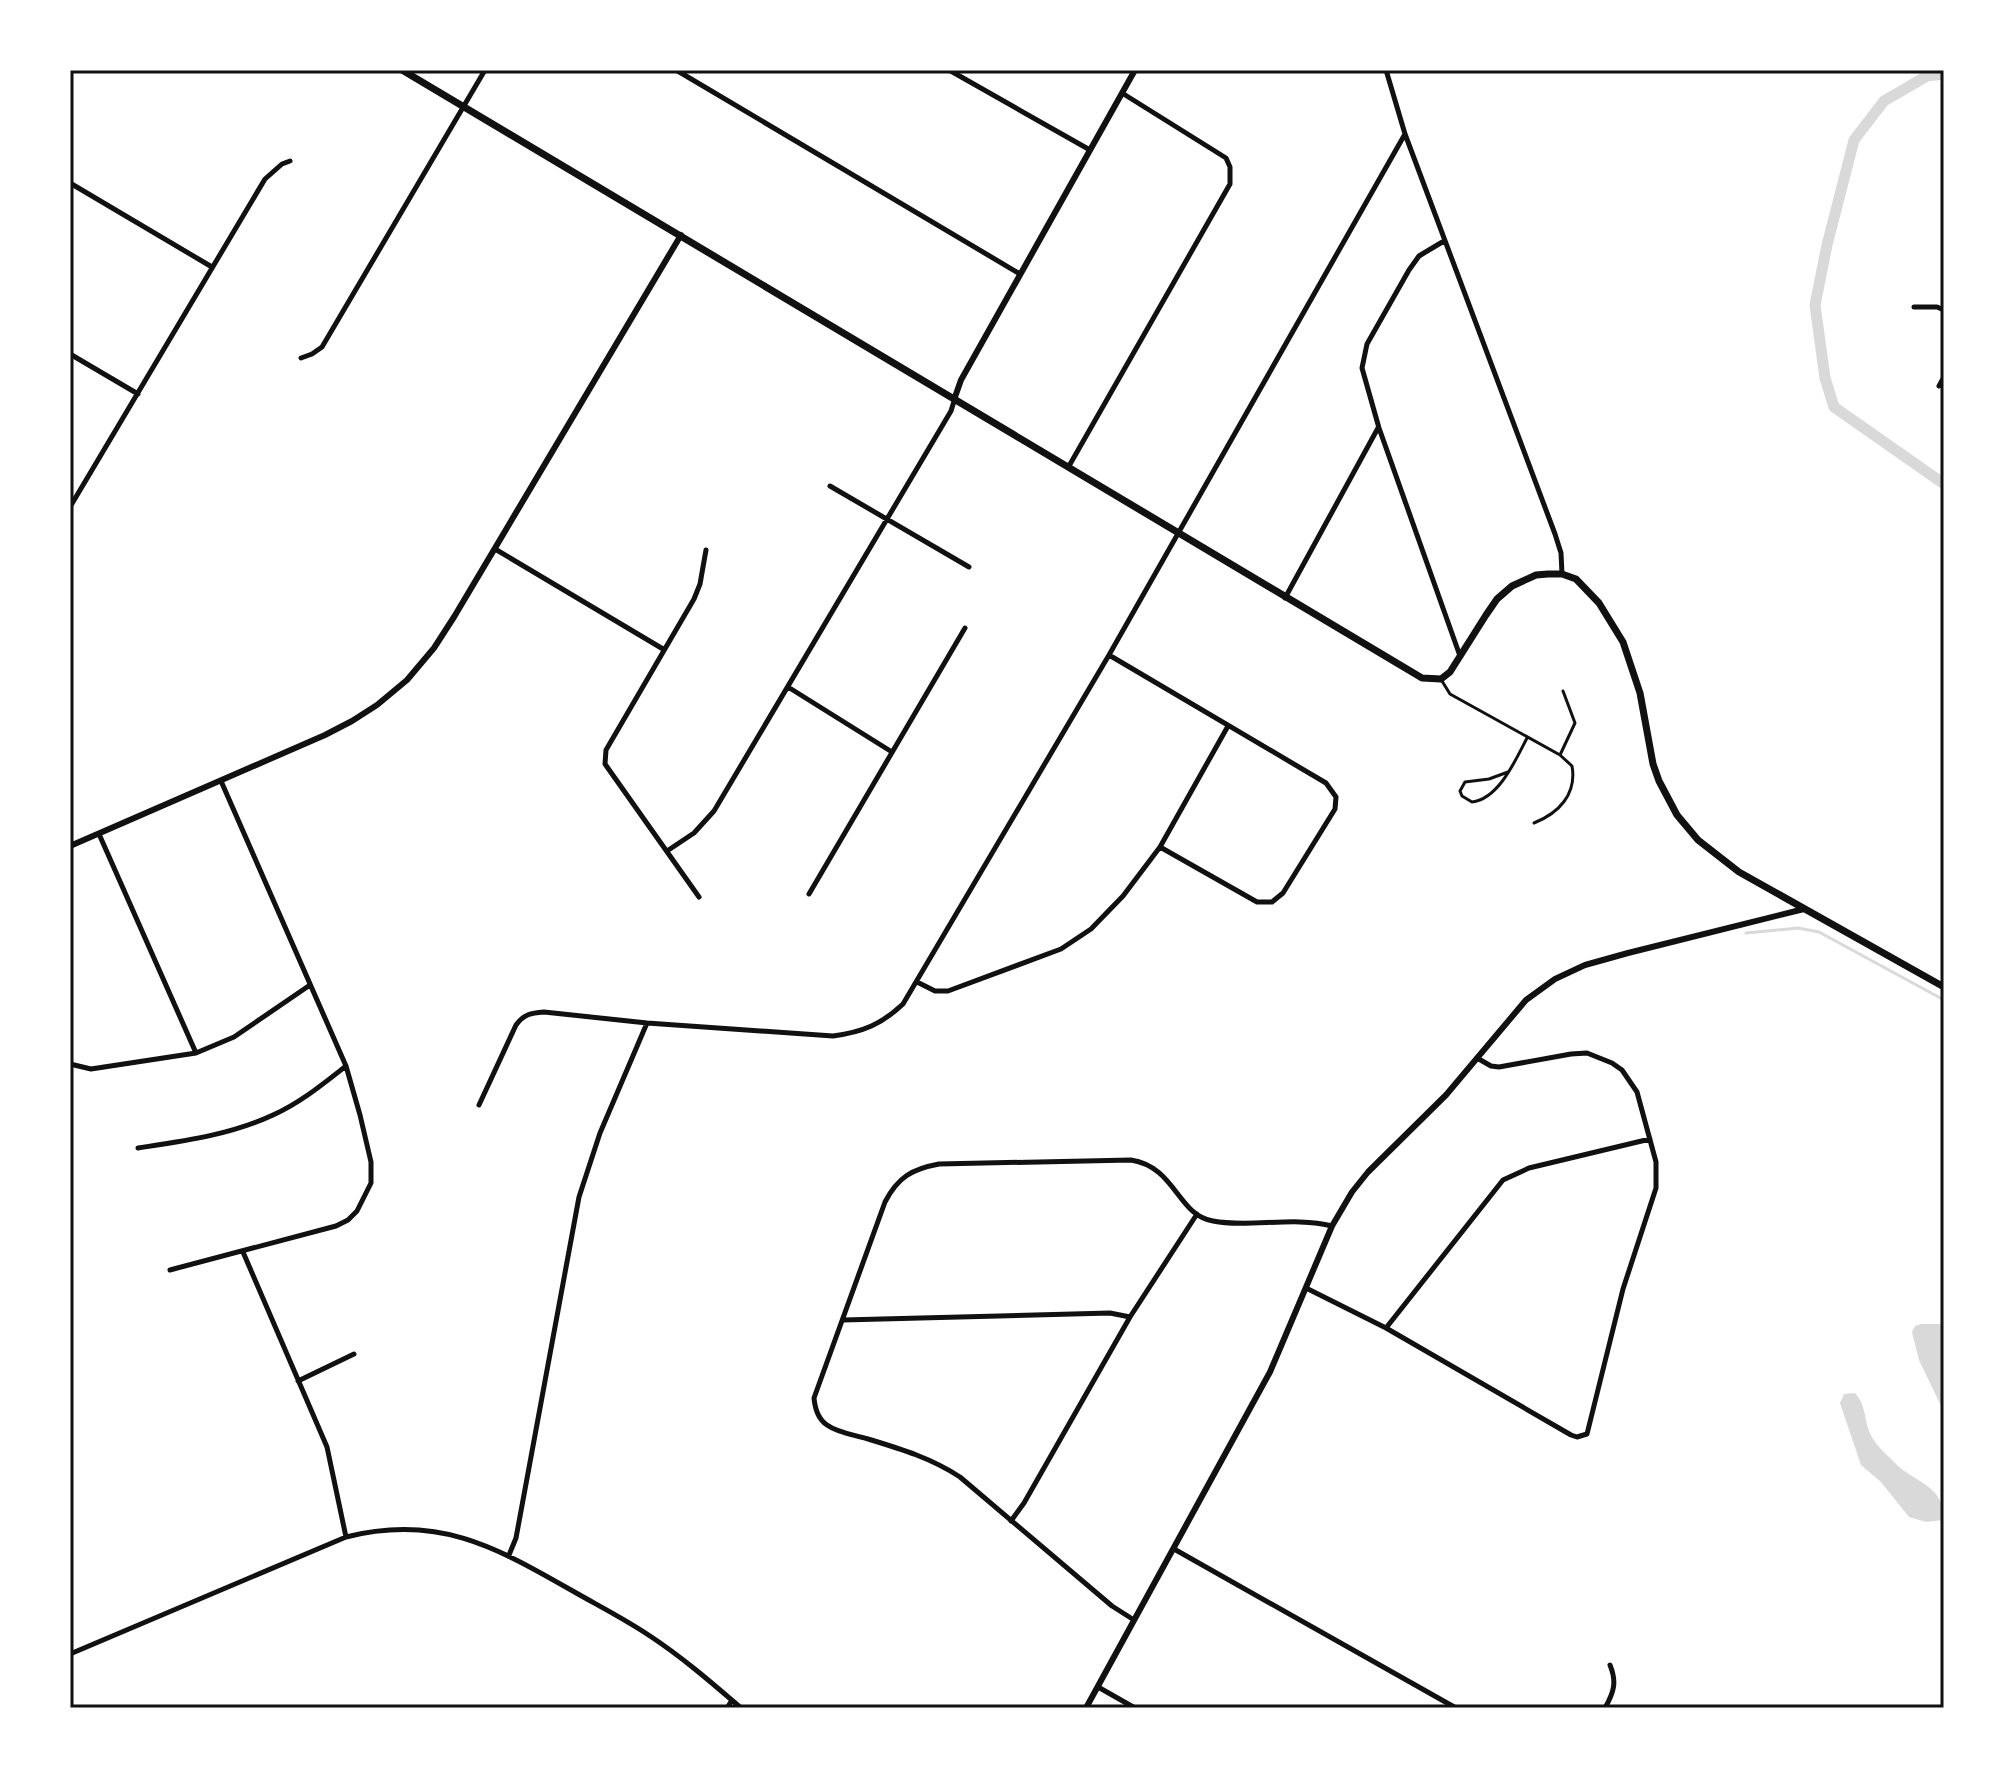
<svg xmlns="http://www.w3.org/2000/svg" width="2014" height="1778" viewBox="0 0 2014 1778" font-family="'Nunito Sans',sans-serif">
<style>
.water{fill:#d9d9d9}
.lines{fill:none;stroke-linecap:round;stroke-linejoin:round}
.stream{stroke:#d9d9d9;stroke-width:3}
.canal{stroke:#d9d9d9;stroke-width:11}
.service{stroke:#111;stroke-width:3}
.minor{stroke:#111;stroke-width:5}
.tertiary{stroke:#111;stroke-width:6}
.secondary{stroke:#111;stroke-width:7}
.neatline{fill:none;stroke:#111;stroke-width:3}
</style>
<rect width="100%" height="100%" fill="#fff"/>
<!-- water -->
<path class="water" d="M1921,1324H1941L1944,1328V1412L1919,1360L1912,1332L1915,1326Z
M1855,1393C1868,1408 1863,1423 1873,1439C1878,1447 1887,1455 1894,1462C1912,1482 1948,1486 1942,1520L1926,1522L1909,1517L1881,1482L1861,1465L1840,1403L1844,1394Z"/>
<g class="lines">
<!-- stream -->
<path class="stream" d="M1746,933L1798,928L1819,932L1944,1000"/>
<!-- canal -->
<path class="canal" d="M1944,74L1927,76L1884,101L1854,140L1827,245L1815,305L1825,378L1834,407L1944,484"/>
<!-- service -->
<path class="service" d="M1442,681L1450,694L1560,755L1572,766C1577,794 1559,813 1534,823
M1560,755L1575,723L1563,691
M1508,772L1489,779L1465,782L1460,791L1462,796L1472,802C1499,799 1516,759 1527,738"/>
<!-- minor -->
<path class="minor" d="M676,70L1020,274
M949,70L1090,150
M1386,70L1405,134L1555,534L1561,553L1562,574
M70,183L212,267
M1444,241L1419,256L1409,270L1367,344L1362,368L1379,428L1460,656
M1914,307H1937L1944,310
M70,354L138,394
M301,358L312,354L322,347L485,70
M1939,386L1944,377
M1069,466L1230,184V167L1226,158L1122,93
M830,486L969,567
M70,507L265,179L282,164L290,161
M495,549L663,649
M1285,598L1378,428
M1109,655L1326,783L1336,797L1335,809L1283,893L1272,902H1257L1160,847
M788,687L892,752
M99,834L196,1053
M667,851L694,833L714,811L951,411L955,398
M809,894L965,628
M699,897L605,764L606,750L694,599L700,584L706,550
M917,982L935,991H948L1061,949L1091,929L1123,896L1160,847L1228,726
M70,1064L91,1069L196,1053L234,1037L310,985
M479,1105L516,1025C524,1014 531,1013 544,1012L647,1023L833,1036C863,1032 882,1024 903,1004L1109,655L1405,134
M138,1148C184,1141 230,1135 273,1115C300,1103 323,1084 346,1066
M243,1252L327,1447L346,1537
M170,1270L336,1226L348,1220L357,1211L371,1183V1162L360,1115L346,1066L221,781
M1306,1288L1386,1328L1571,1435L1577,1437L1587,1434L1623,1289L1656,1188V1162L1637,1092L1622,1070L1612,1063L1587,1053L1571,1054L1499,1067L1491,1066L1477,1058
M843,1320L1110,1313L1130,1317
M1386,1328L1503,1180L1529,1168L1650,1139
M298,1381L354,1354
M1011,1521L1024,1503L1130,1317L1197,1214
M1174,1549L1456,1708
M509,1555L516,1538L579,1197L600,1133L647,1023
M1134,1620L1112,1606L960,1477C931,1458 901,1449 868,1439C855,1435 838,1433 827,1425C818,1419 815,1409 814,1398L885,1202C898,1177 912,1169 939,1164L1131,1160C1176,1167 1177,1215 1213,1221C1249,1228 1294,1216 1332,1226
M70,1654L346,1537C437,1514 494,1546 571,1590C597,1605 625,1619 650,1636C682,1657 712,1683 741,1708
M1098,1687L1135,1708
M727,1708L732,1700
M1605,1708C1614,1692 1617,1682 1610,1665"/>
<!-- tertiary -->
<path class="tertiary" d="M955,397L961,380L1135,70
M70,846L325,735L352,721L377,705L407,680L434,648L454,617L681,235
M1086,1708L1270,1372L1332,1226L1352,1192L1368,1172L1446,1095L1526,1000L1555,979L1585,965L1628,953L1804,909"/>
<!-- secondary -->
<path class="secondary" d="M402,70L1422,678L1441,679L1450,672L1486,615L1497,599L1512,586L1536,575L1548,574H1562L1576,579L1599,603L1623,642L1640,693L1653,764L1659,781L1677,815L1698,840L1739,872L1944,987"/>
</g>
<!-- border -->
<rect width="2014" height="1778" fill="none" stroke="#ffffff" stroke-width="144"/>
<rect x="72" y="72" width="1870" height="1634" class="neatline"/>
</svg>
